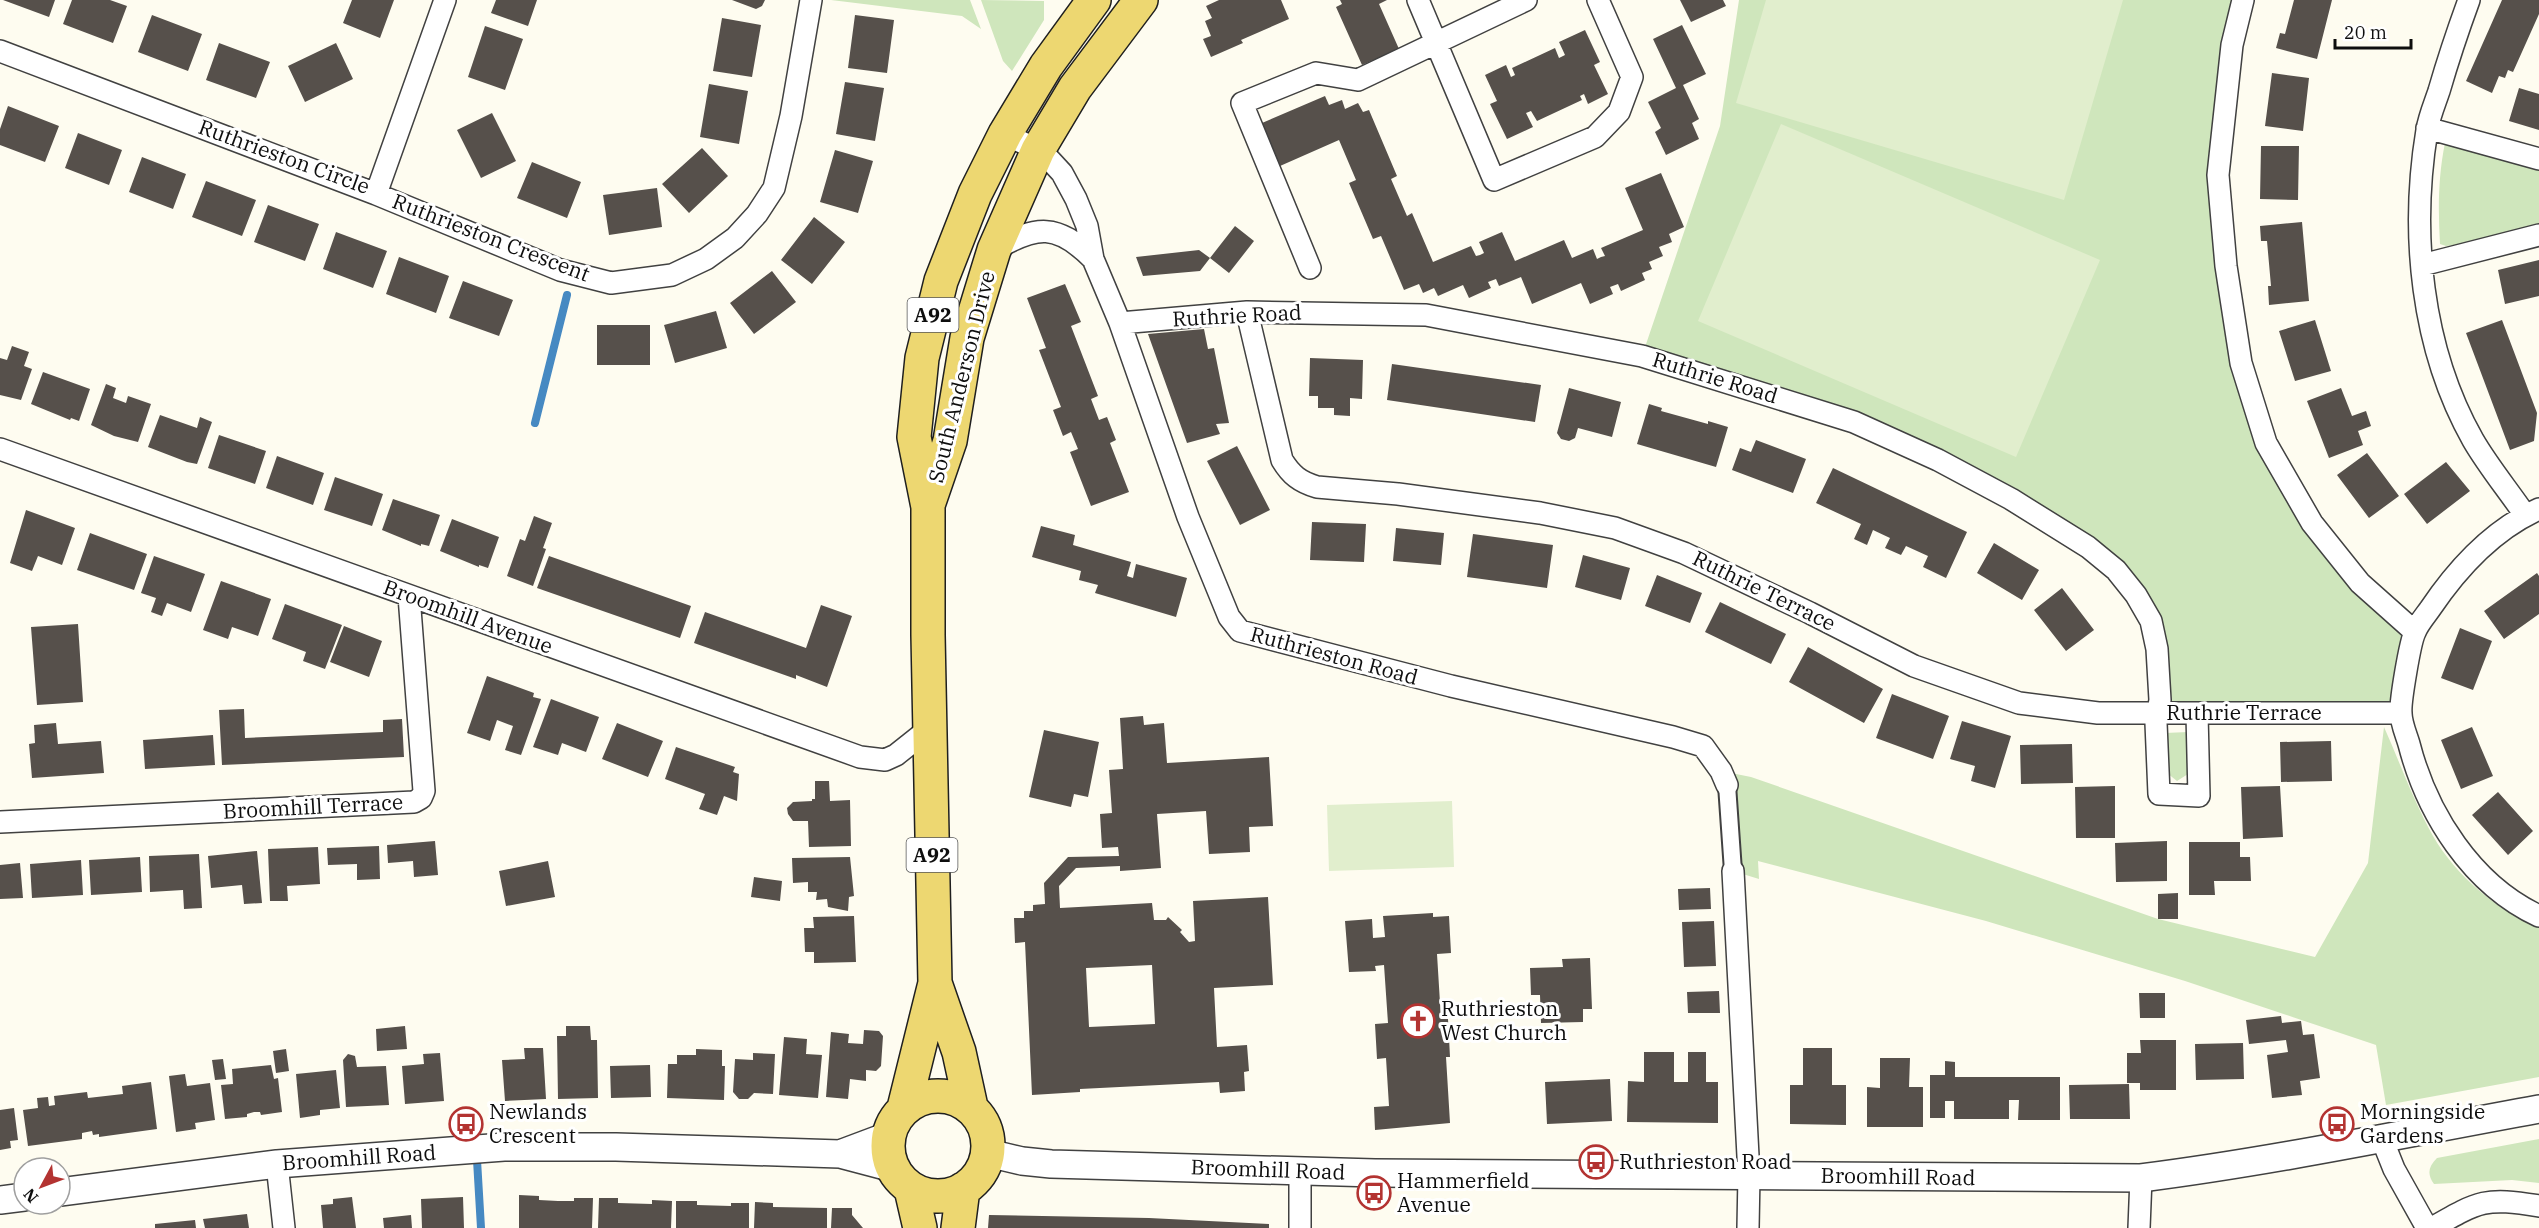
<svg xmlns="http://www.w3.org/2000/svg" width="2539" height="1228" viewBox="0 0 2539 1228" font-family="'IBM Plex Serif',serif">
<style>
.green{fill:#cfe6bc}
.pitch{fill:#e1eecd}
.lines{fill:none;stroke-linecap:round;stroke-linejoin:round}
.stream{stroke:#4689c2;stroke-width:8}
.building{fill:#56504b;fill-rule:evenodd}
.pedestrian-casing{stroke:#414141;stroke-width:20}
.minor-casing{stroke:#414141;stroke-width:24}
.tertiary-casing{stroke:#414141;stroke-width:30}
.primary-casing{stroke:#1f1f1f;stroke-width:36}
.pedestrian{stroke:#fff;stroke-width:16}
.minor{stroke:#fff;stroke-width:21}
.tertiary{stroke:#fff;stroke-width:27}
.primary{stroke:#edd771;stroke-width:33}
.labels{text-anchor:middle;stroke-width:6;stroke-linejoin:round;paint-order:stroke}
.shield{fill:#fff;stroke:#565656;stroke-width:1.5}
.shield-label{font-size:20px;font-weight:bold;fill:#0e0e0e}
.street-label{font-size:21px;fill:#0e0e0e;stroke:#fff}
.poi-label{font-size:21px;fill:#0e0e0e;stroke:#fff;text-anchor:start}
</style>
<rect width="100%" height="100%" fill="#fefcf0"/>
<!-- green -->
<path class="green" d="M831,0H970L981,29L962,16Z
M981,0L1044,1V20L1012,71L1003,61Z
M1739,0H2243L2218,175L2241,363L2312,523L2415,632L2401,713L2158,714L2157,649L2116,570L1938,460L1642,356L1720,126Z
M2445,143L2539,165V228L2456,245L2446,246L2440,244C2438,210 2438,177 2445,143Z
M2384,727C2400,763 2414,802 2433,836C2456,876 2497,910 2539,928V1077L2386,1105L2376,1045L2185,981L1986,921L1758,861L1759,879L1733,871L1721,771L1751,777L2158,919L2315,957L2368,863Z
M2188,732V774L2177,781L2167,773L2165,733Z
M2539,1139V1183L2512,1180L2434,1184C2427,1174 2428,1167 2437,1158Z"/>
<!-- pitch -->
<path class="pitch" d="M1766,0H2123L2064,200L1736,103Z
M1781,124L2100,260L2016,457L1698,321Z
M1452,801L1454,867L1329,871L1327,805Z"/>
<g class="lines">
<!-- stream -->
<path class="stream" d="M535,423L567,295
M477,1160L481,1228"/>
</g>
<!-- building -->
<path class="building" d="M3,0H55L49,17Z
M72,0H110L127,6L113,43L63,24Z
M352,0H394L380,38L343,23Z
M496,0H537L528,26L491,13Z
M732,0H765L762,6L756,9Z
M1219,0H1281L1289,19L1241,40L1243,43L1211,57L1203,39L1211,36L1205,21L1212,18L1206,6Z
M1340,0H1387L1379,4L1399,49L1362,65L1336,7L1342,4Z
M1680,0H1723L1726,6L1691,22Z
M2294,0H2332L2317,59L2276,48L2280,33L2285,34Z
M2502,0H2539V14L2513,72L2508,70L2505,78L2499,76L2492,93L2466,81Z
M152,15L202,34L188,71L138,52Z
M855,15L894,20L887,73L848,68Z
M722,18L761,25L752,77L713,71Z
M1682,25L1706,74L1683,85L1699,119L1692,123L1699,139L1666,155L1655,132L1661,128L1648,102L1676,88L1653,39Z
M485,26L523,39L505,90L468,77Z
M1585,30L1600,62L1594,65L1608,94L1588,104L1584,94L1580,96L1582,100L1537,121L1531,111L1526,113L1533,127L1507,139L1490,104L1497,101L1485,75L1506,65L1511,77L1515,75L1512,68L1555,48L1559,58L1565,55L1559,42Z
M219,43L270,62L256,98L206,80Z
M336,43L353,79L305,102L288,66Z
M2272,73L2309,78L2303,131L2265,126Z
M845,82L884,88L875,141L836,134Z
M709,84L748,91L739,144L700,137Z
M2519,88L2539,94V130L2509,121Z
M1325,96L1329,105L1342,100L1345,109L1358,103L1363,112L1369,110L1397,176L1391,179L1407,216L1412,213L1433,262L1471,246L1476,256L1480,255L1484,253L1479,242L1502,232L1515,261L1564,240L1572,258L1593,249L1597,259L1601,257L1605,256L1601,248L1643,230L1625,188L1661,173L1684,227L1669,234L1672,242L1659,247L1663,256L1649,262L1652,269L1642,273L1645,280L1621,291L1618,284L1610,287L1613,294L1590,304L1581,283L1532,304L1521,277L1499,286L1496,279L1488,282L1491,288L1469,298L1463,285L1438,296L1434,288L1423,293L1419,284L1404,290L1381,236L1373,239L1349,183L1356,180L1339,140L1280,166L1262,123Z
M8,106L59,126L45,162L0,145V129Z
M492,113L516,161L481,178L457,130Z
M78,133L122,150L109,185L65,168Z
M2261,146H2299L2298,200L2260,199Z
M702,148L728,176L689,213L662,184Z
M835,150L873,161L858,213L820,202Z
M142,157L186,174L173,209L129,192Z
M532,162L581,182L567,218L517,198Z
M206,181L256,200L242,236L192,217Z
M657,188L662,227L609,235L603,195Z
M268,205L319,224L305,261L254,242Z
M814,217L845,242L812,284L781,260Z
M2302,222L2309,301L2269,305L2268,286H2271L2267,241H2261L2260,226Z
M1235,226L1254,241L1229,273L1210,258Z
M336,232L387,251L373,288L323,269Z
M1199,250L1210,258L1200,271L1143,276L1136,257Z
M399,257L449,276L436,313L386,294Z
M2539,260V296L2505,304L2498,270Z
M772,271L796,302L754,334L730,303Z
M463,281L513,300L499,336L449,318Z
M1065,284L1081,322L1071,326L1098,396L1091,399L1099,420L1107,417L1116,440L1110,443L1129,492L1091,506L1070,452L1078,449L1071,432L1063,436L1053,410L1061,407L1039,350L1046,348L1027,298Z
M716,311L727,348L675,363L664,325Z
M2315,320L2331,371L2295,381L2279,331Z
M2502,320L2537,413L2534,441L2510,450L2466,333Z
M597,325H650V365H597Z
M1204,329L1208,349L1214,348L1229,423L1216,424L1220,434L1187,443L1148,334Z
M12,346L29,352L24,366L32,369L21,400L0,395V358L7,360Z
M1310,358L1363,360L1362,399L1350,398V416L1334,415V408H1318V396H1309Z
M1392,364L1541,385L1535,422L1387,400Z
M43,372L90,389L79,421L71,418L70,420L31,404Z
M106,384L116,388L113,398L126,403L128,396L151,404L138,442L114,436L91,425Z
M1569,388L1621,402L1612,437L1578,428L1575,438L1569,441L1561,439L1557,433Z
M2341,388L2352,416L2366,411L2371,426L2358,431L2363,445L2329,458L2307,401Z
M1649,404L1662,408L1661,411L1708,424V421L1728,427L1716,467L1637,444Z
M160,415L197,428L200,417L212,422L197,464L187,462L148,447Z
M219,435L266,451L255,484L208,468Z
M1756,440L1806,459L1793,493L1732,470L1740,448L1751,452Z
M1237,446L1270,510L1240,525L1207,461Z
M2367,453L2399,496L2369,518L2337,475Z
M277,456L324,473L313,505L266,488Z
M2446,462L2470,491L2427,524L2404,494Z
M1833,468L1967,532L1946,578L1923,567L1928,556L1906,546L1901,555L1885,548L1890,538L1873,530L1867,545L1854,539L1861,524L1816,503Z
M335,477L383,494L372,526L324,510Z
M393,499L440,515L429,546L421,544V546L382,530Z
M26,510L75,528L62,565L38,556L32,571L10,563Z
M534,516L552,523L543,548L546,549L533,586L507,576L520,539L525,541Z
M452,519L499,537L488,568L479,565V567L440,551Z
M1312,522L1366,524L1364,562L1310,560Z
M1041,526L1075,535L1073,545L1131,562L1127,576L1133,578L1136,564L1187,578L1176,617L1095,593L1098,585L1079,580L1081,571L1032,557Z
M1396,528L1444,533L1441,565L1393,561Z
M90,533L147,554L134,590L77,570Z
M1473,534L1553,545L1547,588L1467,577Z
M1994,543L2039,570L2022,600L1977,573Z
M1583,555L1630,568L1621,600L1575,587Z
M154,556L205,574L191,612L167,603L162,616L151,612L156,598L141,593Z
M549,556L691,606L680,638L537,588Z
M2537,573L2539,576V614L2504,639L2484,611Z
M1657,575L1702,593L1690,623L1645,606Z
M221,581L271,599L258,636L232,627L228,639L203,630Z
M2062,588L2094,630L2066,651L2034,610Z
M1720,602L1786,634L1771,664L1705,632Z
M285,604L342,625L325,669L303,661L306,652L272,639Z
M821,605L852,616L827,687L796,675V679L694,643L705,612L806,648Z
M78,624L83,702L37,705L31,627Z
M344,626L382,641L369,677L330,662Z
M2460,628L2492,641L2473,690L2441,678Z
M1808,647L1883,689L1864,723L1789,682Z
M487,676L534,693L533,697L541,699L521,755L505,750L513,726L497,720L490,741L467,733Z
M1892,694L1949,716L1933,759L1876,738Z
M551,699L599,717L586,752L562,743L558,755L533,747Z
M244,709L245,738L383,732V720L402,719L404,757L222,765L219,710Z
M1143,716L1144,725L1164,723L1167,763L1269,757L1273,826L1249,827L1250,852L1209,854L1206,811L1157,814L1161,868L1120,871V866L1076,868L1059,886L1060,908L1152,903L1154,920H1166L1168,917L1182,930L1180,932L1189,942L1195,941L1193,901L1268,897L1273,985L1214,988L1217,1047L1247,1045L1249,1071L1244,1072L1245,1091L1220,1093L1219,1082L1080,1089V1092L1032,1095L1025,942L1015,943L1014,918H1024V911H1033V905L1045,904L1044,883L1068,857L1119,856L1118,847L1102,848L1100,814L1112,813L1109,770L1123,769L1120,718ZM1152,965L1155,1024L1089,1027L1086,968Z
M1962,721L2011,736L1995,788L1971,781L1975,766L1950,759Z
M56,723L58,744L101,741L104,773L32,778L29,744L35,743L34,725Z
M617,723L663,741L648,777L602,759Z
M2472,727L2493,776L2461,789L2441,740Z
M1044,730L1099,742L1088,797L1074,794L1071,807L1029,797Z
M213,735L215,765L145,769L143,740Z
M2331,741L2332,781L2281,782L2280,742Z
M2072,744L2073,783L2021,784L2020,745Z
M676,747L735,767L733,772L739,774L737,801L724,796L717,815L699,809L705,794L665,779Z
M815,781H829L830,801L850,800L851,846L809,847L808,821H793L788,814L787,808L793,802L812,801V799H815Z
M2115,786V838H2076L2075,787Z
M2280,786L2283,837L2243,839L2241,787Z
M2498,792L2533,831L2508,855L2472,815Z
M435,841L438,875L414,877L413,861L388,863L387,845Z
M2167,841V881L2116,882L2115,843Z
M2189,842H2240V857H2250L2251,881H2214L2215,895H2189Z
M379,846L380,879L357,880V864L328,865L327,848Z
M318,847L320,884L287,886L288,901H270L268,849Z
M257,851L262,903L244,904L242,885L211,888L208,856Z
M199,854L202,908L184,909L183,890L150,892L149,856Z
M140,857L142,892L91,895L89,860Z
M850,857L854,896L849,897L848,911L828,907L827,899L816,900L817,892H808V882L793,883L792,858Z
M81,860L83,895L32,898L30,864Z
M548,861L555,897L506,906L499,871Z
M20,863L23,898L0,899V865Z
M754,877L782,881L780,901L751,897Z
M1710,888L1711,909L1679,910L1678,889Z
M2178,893V919H2158V894Z
M1433,913V917L1449,916L1451,953L1437,954L1441,1019H1448L1450,1057H1446L1450,1123L1375,1130L1374,1107L1389,1106L1386,1058L1377,1059L1375,1024L1388,1023L1384,965L1375,966L1376,971L1349,972L1345,921L1372,919L1373,938L1385,937L1383,916Z
M854,916L856,962L814,963V952H805L804,928H814L813,917Z
M1714,921L1716,966L1684,967L1682,922Z
M1590,958L1592,1009H1583V1022L1541,1023L1540,995H1531L1530,968L1563,967L1562,959Z
M1719,991L1720,1013H1688L1687,992Z
M2139,993H2165V1018H2140Z
M2281,1016L2282,1023L2301,1021L2303,1035L2314,1034L2320,1078L2300,1081L2302,1095L2272,1098L2267,1055L2288,1052L2286,1040L2249,1044L2246,1020Z
M405,1026L407,1049L377,1051L376,1029Z
M566,1026H590L591,1040H597L598,1098L558,1099L557,1036H566Z
M864,1030L879,1031L883,1036L881,1066L876,1071L866,1070V1081L850,1079L848,1099L826,1097L831,1032L849,1034L848,1043L863,1044Z
M784,1037L807,1039L806,1054L822,1055L818,1098L779,1095Z
M2140,1040H2176V1090H2140V1083H2127V1053H2141Z
M2243,1043L2244,1079L2196,1080L2195,1044Z
M524,1048H543L546,1099L505,1101L502,1060L525,1059Z
M1803,1048H1832V1085H1846V1125L1790,1124V1085H1803Z
M286,1049L289,1071L276,1073L273,1051Z
M696,1049L722,1050V1066H725L724,1100L667,1098L668,1064H677V1055H696Z
M1644,1052H1674V1082H1688V1052H1706V1082H1718V1123L1627,1122L1628,1081L1644,1082Z
M440,1053L444,1101L405,1104L402,1066L424,1064L423,1054Z
M753,1053L775,1054L773,1094L754,1093L748,1099H739L733,1092L735,1059L753,1060Z
M348,1054L355,1056L357,1067L386,1066L389,1105L346,1107L343,1060Z
M1880,1058H1910L1909,1087H1923V1127H1867V1087L1880,1088Z
M223,1059L226,1079L215,1080L212,1060Z
M1945,1061L1955,1062V1077H2060V1120H2018L2019,1100H2009V1119H1954V1101H1945V1118H1930V1075H1945Z
M271,1065L274,1079L278,1078L282,1112L261,1115L260,1112H254L247,1114V1117L225,1119L221,1085L233,1084L232,1069Z
M650,1065L651,1097L611,1098L610,1066Z
M336,1070L340,1108L320,1110V1115L300,1118L296,1074Z
M185,1074L187,1086L210,1083L215,1120L195,1123L196,1129L176,1132L169,1076Z
M1610,1079L1612,1121L1547,1124L1545,1082Z
M151,1082L157,1129L99,1137V1134L93,1135L92,1131L82,1133V1139L28,1146L23,1110L38,1108L37,1098L48,1097L49,1106L55,1105L54,1096L87,1092L88,1098L123,1094L122,1086Z
M2129,1084L2130,1119H2070L2069,1085Z
M14,1108L18,1140L10,1141L11,1148L0,1150V1110Z
M519,1195L539,1196V1200L558,1201H574V1198H593L592,1228H519Z
M352,1197L356,1228H323L321,1205L333,1204V1199Z
M463,1197L464,1228H422L421,1199Z
M599,1198H618V1203L652,1204V1200L672,1201L671,1228H598Z
M676,1201H697V1205L731,1206V1203H749V1228H676Z
M755,1202L773,1203V1207L827,1208V1228H754Z
M832,1208H852V1215L863,1228H831Z
M247,1214L249,1228H205L203,1219Z
M411,1215L412,1228H384L383,1218Z
M989,1215L1149,1218L1269,1224V1228H988Z
M195,1220L196,1228H155V1224Z"/>
<g class="lines">
<!-- pedestrian casing -->
<g class="pedestrian-casing">
<path id="pedestrian" d="M1727,785L1733,871"/>
</g>
<!-- minor casing -->
<g class="minor-casing">
<path id="minor" d="M1418,0L1494,180L1595,137L1619,112L1632,77L1598,0
M2243,0L2232,45L2218,175L2226,266L2241,363L2266,443L2312,523L2360,583L2415,632
M2469,0C2458,30 2448,60 2439,91C2435,103 2429,117 2427,130C2410,233 2421,348 2473,440C2488,466 2508,490 2525,515
M0,51L376,194L445,0
M2427,128L2539,159
M1005,134L1038,150L1050,160L1062,173L1076,199L1087,226L1093,259L1120,323L1188,517L1229,617L1240,631L1451,686L1673,737L1703,746L1721,771L1727,785
M376,194L560,270L611,283L672,275L706,259L735,238L757,214L774,188L791,116L811,0
M994,250C1037,225 1057,223 1093,259
M2422,265L2539,235
M1310,268L1242,103L1316,73L1358,80L1526,0
M1247,312L1282,460C1291,475 1300,482 1317,487L1398,494L1540,513L1615,528L1684,553L1810,613L1914,666L2019,703L2098,713H2401
M1120,323L1247,312L1426,315L1642,356L1854,422L1938,460L2011,499L2088,547L2116,570L2136,595L2151,621L2157,649L2160,700L2156,723L2159,794L2199,796L2197,714
M0,449L860,757L885,760L896,755L930,728
M2539,509C2494,529 2457,569 2430,609C2425,616 2418,624 2415,632C2410,642 2400,702 2401,713C2401,723 2406,734 2409,744C2427,814 2472,885 2539,916
M0,822L414,802L421,798L424,791L409,596
M1733,871L1749,1175L1748,1228
M2382,1139L2394,1169L2427,1228
M277,1164L284,1228
M1300,1228V1170
M2139,1228L2141,1178
M2432,1228C2479,1201 2485,1197 2539,1206"/>
</g>
<!-- tertiary casing -->
<g class="tertiary-casing">
<path id="tertiary" d="M988,1153L1022,1161L1051,1164L1375,1173L2141,1178C2275,1161 2407,1133 2539,1109
M840,1154L888,1136
M60,1192L277,1164L504,1147H616L840,1154L893,1168
M0,1200L24,1197"/>
</g>
<!-- primary casing -->
<g class="primary-casing">
<path id="primary" d="M928,505L950,441L967,338L994,250L1038,150L1075,88L1141,0
M935,983L959,1052L971,1107
M888 1146a50 50 0 1 1 100 0a50 50 0 1 1-100 0Z
M904,1108L935,983L928,635V507L914,437L922,358L941,281L975,194L1005,134L1046,66L1094,0
M911,1189L920,1228
M958,1228L963,1189"/>
</g>
<!-- pedestrian -->
<use href="#pedestrian" class="pedestrian"/>
<!-- minor -->
<use href="#minor" class="minor"/>
<!-- tertiary -->
<use href="#tertiary" class="tertiary"/>
<!-- primary -->
<use href="#primary" class="primary"/>
</g>
<!-- icons -->
<defs>
<g id="church-ring" transform="scale(1.725)"><circle r="9.5" fill="#fff" stroke="#b33331" stroke-width="1.5"/><path d="M-1.2-6h2.4v3.5h3.3v2.4h-3.3V6h-2.4V-.1h-3.3v-2.4h3.3Z" fill="#b33331"/></g>
<g id="bus-ring" transform="scale(1.725)"><circle r="9.5" fill="#fff" stroke="#b33331" stroke-width="1.5"/><path d="M-5-6H5V4H4V6H2V4H-2V6H-4V4H-5ZM-3.5-4V0h7V-4ZM-3.5 1.2v1.5H-2V1.2ZM2 1.2v1.5H3.5V1.2Z" fill="#b33331"/></g>
</defs>
<g fill-rule="evenodd">
<use href="#church-ring" x="1418" y="1021"/>
<use href="#bus-ring" x="466" y="1124"/>
<use href="#bus-ring" x="2337" y="1124"/>
<use href="#bus-ring" x="1596" y="1162"/>
<use href="#bus-ring" x="1374" y="1193"/>
</g>
<g class="labels">
<!-- shield labels -->
<g class="shield">
<rect x="907.5" y="298" width="51" height="34" rx="4.5"/>
<rect x="906.5" y="838" width="51" height="34" rx="4.5"/>
</g>
<g class="shield-label">
<text x="933" y="322">A92</text>
<text x="932" y="862">A92</text>
</g>
<!-- street labels -->
<g class="street-label">
<text transform="translate(284 157) rotate(20)" y="7">Ruthrieston Circle</text>
<text transform="translate(491 238) rotate(21)" y="7">Ruthrieston Crescent</text>
<text transform="translate(1237 316) rotate(-3)" y="7">Ruthrie Road</text>
<text transform="translate(962 377) rotate(-76)" y="7">South Anderson Drive</text>
<text transform="translate(1715 378) rotate(17)" y="7">Ruthrie Road</text>
<text transform="translate(1764 591) rotate(26)" y="7">Ruthrie Terrace</text>
<text transform="translate(468 617) rotate(20)" y="7">Broomhill Avenue</text>
<text transform="translate(1334 656) rotate(15)" y="7">Ruthrieston Road</text>
<text x="2244" y="720">Ruthrie Terrace</text>
<text transform="translate(313 807) rotate(-3)" y="7">Broomhill Terrace</text>
<text transform="translate(359 1158) rotate(-4)" y="7">Broomhill Road</text>
<text transform="translate(1268 1170) rotate(2)" y="7">Broomhill Road</text>
<text transform="translate(1898 1177) rotate(1)" y="7">Broomhill Road</text>
</g>
<!-- poi labels -->
<g class="poi-label">
<text x="1441" y="1016">Ruthrieston<tspan x="1441" dy="24">West Church</tspan></text>
<text x="489" y="1119">Newlands<tspan x="489" dy="24">Crescent</tspan></text>
<text x="2360" y="1119">Morningside<tspan x="2360" dy="24">Gardens</tspan></text>
<text x="1619" y="1169">Ruthrieston Road</text>
<text x="1397" y="1188">Hammerfield<tspan x="1397" dy="24">Avenue</tspan></text>
</g>
</g>
<!-- north arrow -->
<g transform="translate(42 1186) rotate(229)"><circle r="28" fill="#ffffff" stroke="#9f9f9f" stroke-width="1.5"/>
<path d="M0-4.5L10 22L0 15L-10 22Z" fill="#b33331"/>
<text y="-9" font-size="16" font-weight="bold" text-anchor="middle" fill="#0e0e0e">N</text>
</g>
<!-- scale -->
<path d="M2335 39v9h76v-9" fill="none" stroke="#0e0e0e" stroke-width="3"/>
<text x="2344" y="39" font-size="18" fill="#0e0e0e" stroke="#ffffff" stroke-width="4.5" paint-order="stroke">20 m</text>
</svg>
